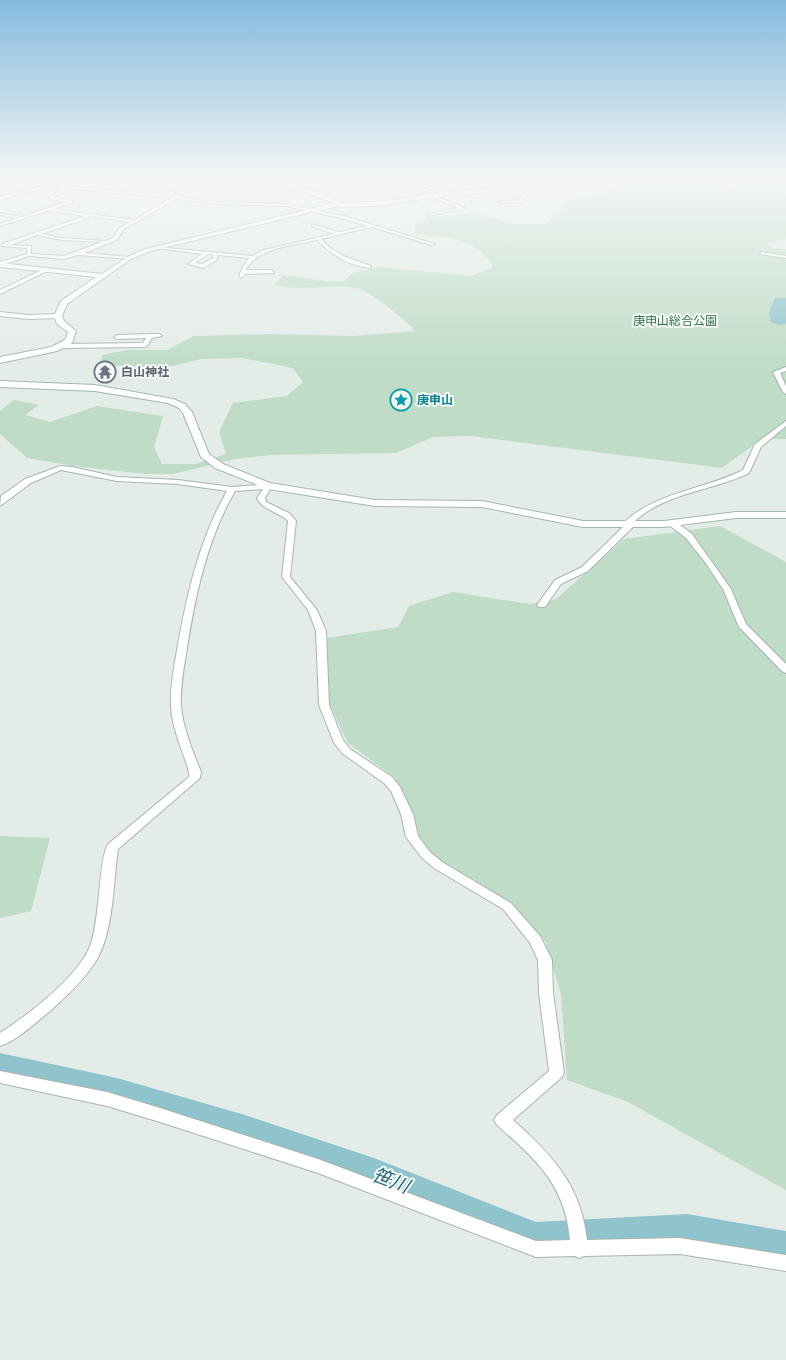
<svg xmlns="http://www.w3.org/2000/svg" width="786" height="1360" viewBox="0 0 786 1360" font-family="Figtree,'Noto Sans JP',sans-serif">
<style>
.green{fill:#bedcc6}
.water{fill:#90c4cd}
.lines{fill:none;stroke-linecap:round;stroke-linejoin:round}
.river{fill:#90c4cd;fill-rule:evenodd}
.street-casing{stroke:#a7b4af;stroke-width:2}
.secondary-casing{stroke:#a3b7b0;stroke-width:2}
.street{fill:#fff;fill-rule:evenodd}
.secondary{fill:#fff;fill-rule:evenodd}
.labels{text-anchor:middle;stroke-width:4;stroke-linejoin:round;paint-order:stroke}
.far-park-label{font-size:12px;fill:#31714a;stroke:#f4f9f7}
.far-worship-label{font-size:12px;font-weight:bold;fill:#5b616d;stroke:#f4f9f7;text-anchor:start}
.far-culture-label{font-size:12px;font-weight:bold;fill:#0d838f;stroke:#f4f9f7;text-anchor:start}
.near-water-label{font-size:19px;font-style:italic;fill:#226775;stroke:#f4f9f7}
</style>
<rect width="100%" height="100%" fill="#e4ece8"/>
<!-- green -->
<path class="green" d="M667,178H705L722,191L710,194L769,179L786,182V239L766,243L772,248L786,249V439H762L722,468L471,436L433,437L396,453L270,455L236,459L173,474H145L74,466L27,458L0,434V411L14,400L39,405L25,415L50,422L97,406L163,416L154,447L162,464H195L226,454L219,432L233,403L287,396L303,382L293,368L242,358L201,359L173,366L129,367L101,364L102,355L127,350H167L194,336L269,334L354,336L415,331C407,321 369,290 356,288C328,283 302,292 274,285L283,276C304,276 324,284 345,281L352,273L379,267L471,276L493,267C475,236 447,238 415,234V225L429,218L474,213L515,224H546L563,208V203Z
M720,526L786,562V1190L628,1102L567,1080L561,994L545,941L511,902L457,873L420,845L415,833L414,813L394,777L348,743L329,703L327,638L398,627L409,606L453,592L530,604L556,599L624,539Z
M0,836L50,838L31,911L0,918Z"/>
<!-- water -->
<path class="water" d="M775,298H786V324L779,325L771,322L769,313Z"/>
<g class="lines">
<!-- river -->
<path class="river" d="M0,1053L117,1078L245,1115L374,1158L536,1222L687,1214L786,1231V1265L687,1246L536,1254L370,1186L245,1143L117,1104L0,1079Z"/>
<!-- street casing -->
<g class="street-casing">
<path id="street" d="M244,178C273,178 319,188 343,204L339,205L293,188Z
M405,178H411L446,194L443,195Z
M511,178H531L516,180L526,186L525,188L511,180Z
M769,178L786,180V182L771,179Z
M186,184L201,185L188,186L171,195L219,202L285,204L344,216L435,244L431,245L372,227L321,239L330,248L343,256L371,266V268C351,267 330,254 317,240C295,245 256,248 246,270H272L274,273L245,274L242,278L239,276L243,267L249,258L217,255V260L203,268L188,264L202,254L156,248L158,247L253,256L263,250L334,234L312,226V224L339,232L367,226L341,218L285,206L219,204L176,199L123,230L117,240L84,253L129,257L131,259L78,255L64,259L29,256L0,266V262L27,254V248L2,246V244L85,216L47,211L0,226V224L16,218L0,215V213L21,217L66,202L49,199V197L64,188L50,187L49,185L166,195ZM69,189L167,197L171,198L134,220L53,209L73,203V201L54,197ZM88,216L130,222L119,228L113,238L106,241L62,238L42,234L88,218ZM37,235L62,240L102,242L64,256L31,254V246L10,245ZM208,254L213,255V258L202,264L195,263Z
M507,188L525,200V202L499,203L501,201L519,200L506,190Z
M431,195H433L465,208L428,216V214L458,208L431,197Z
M762,252L786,256V258L760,254Z
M44,269L49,270L0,294V290Z
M0,312L28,315L58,314L61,316L58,318L28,319L0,316Z
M150,334H159L162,336L152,338L147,346L145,347L63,348L60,346L63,344L143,343L146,338L117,339L114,337L117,335Z
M786,367V371L780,373L786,386V394L783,392L773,372Z
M786,421V426L761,447L749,473C712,491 663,493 633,523L634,525L633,527L588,571L561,584L545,607H539L537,605L555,580L582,567L623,527L622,525L623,523C656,492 703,490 743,470L755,444Z
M60,466L72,467L117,477L178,480L232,487L271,484L272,486L265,498L266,502L289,513L296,521L290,577L317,610L326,631L329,705L343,740L350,749L392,777L400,787L413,814L418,836L430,852L442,862L511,903L540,936L552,960L553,993L564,1073L562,1077L513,1120C552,1155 581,1185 587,1240L680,1238L786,1255V1271L680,1254L584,1256L579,1258L575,1256L536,1257L318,1173L160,1122L107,1106L0,1083V1071L107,1092L160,1108L318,1159L536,1241L570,1240C565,1184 536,1160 497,1125L494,1120L497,1115L549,1071L539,993L538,960L530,943L503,909L434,868L422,858L406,837L401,814L391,791L384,783L342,753L334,743L319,705L316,631L308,610L282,577L288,521C279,512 262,510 257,498L263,489L235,491C207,540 196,593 187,648C184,667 180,687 181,706C183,729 193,751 201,772L200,778L118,849C113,883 114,931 96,961C84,980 67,996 50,1011C35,1023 18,1040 0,1046V1033C28,1015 78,977 90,946C95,933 96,918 98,904C100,889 101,856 108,844L189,777V772C183,751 172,729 171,706C170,687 174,668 177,650C187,594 199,540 227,491L178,484L117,481L61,470L31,483L0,506L1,496L25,479Z
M669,521H675L692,534L731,589L746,624L786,664V673L783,672L739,627L723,589L705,562L686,538L669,525Z"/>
</g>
<!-- secondary casing -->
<g class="secondary-casing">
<path id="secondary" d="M73,178H83L0,200V196Z
M546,178H556L522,189L444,196L376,206L333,207L150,251L131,259L67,304L62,316L64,321L76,331L72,343L57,351L0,363V357L51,347L65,340L68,332L57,324L54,316L61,301L96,277L0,267V263L102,274L127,257L146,249L333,203L376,202L444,192L522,185Z
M0,381L95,385L173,399L185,404L192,412L209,454L223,464L270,483L375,500L482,501L583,521H664L736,512H786V518H736L664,527H583L482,507L375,506L268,489L215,468L201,457L183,413L179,408L168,403L95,391L0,387Z"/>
</g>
<!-- street -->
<use href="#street" class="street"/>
<!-- secondary -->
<use href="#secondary" class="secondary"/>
</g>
<!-- sky -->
<linearGradient id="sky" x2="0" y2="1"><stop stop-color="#85badd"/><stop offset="0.48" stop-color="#f3f6f5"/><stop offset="1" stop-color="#f3f6f5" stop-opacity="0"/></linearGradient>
<rect width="786" height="369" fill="url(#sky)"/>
<!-- icons -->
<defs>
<g id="temple-ring" transform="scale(1.125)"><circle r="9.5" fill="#f4f9f7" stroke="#6b7280" stroke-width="1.5"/><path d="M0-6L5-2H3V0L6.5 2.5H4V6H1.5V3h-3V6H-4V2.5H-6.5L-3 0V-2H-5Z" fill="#6b7280"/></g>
<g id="sight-ring" transform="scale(1.125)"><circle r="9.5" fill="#f4f9f7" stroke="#0f9aa8" stroke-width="1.5"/><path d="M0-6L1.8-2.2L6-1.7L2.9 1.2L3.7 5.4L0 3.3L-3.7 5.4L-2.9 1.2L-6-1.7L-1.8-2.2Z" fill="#0f9aa8"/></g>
</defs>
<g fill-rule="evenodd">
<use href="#temple-ring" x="105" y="372"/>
<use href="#sight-ring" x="401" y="400"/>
</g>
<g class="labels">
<!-- far-park labels -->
<g class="far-park-label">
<text x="675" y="325">庚申山総合公園</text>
</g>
<!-- far-worship labels -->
<g class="far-worship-label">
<text x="121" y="376">白山神社</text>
</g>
<!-- far-culture labels -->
<g class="far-culture-label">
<text x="417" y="404">庚申山</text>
</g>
<!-- near-water labels -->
<g class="near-water-label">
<text transform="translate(391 1180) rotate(21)" y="7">笹川</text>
</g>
</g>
</svg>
